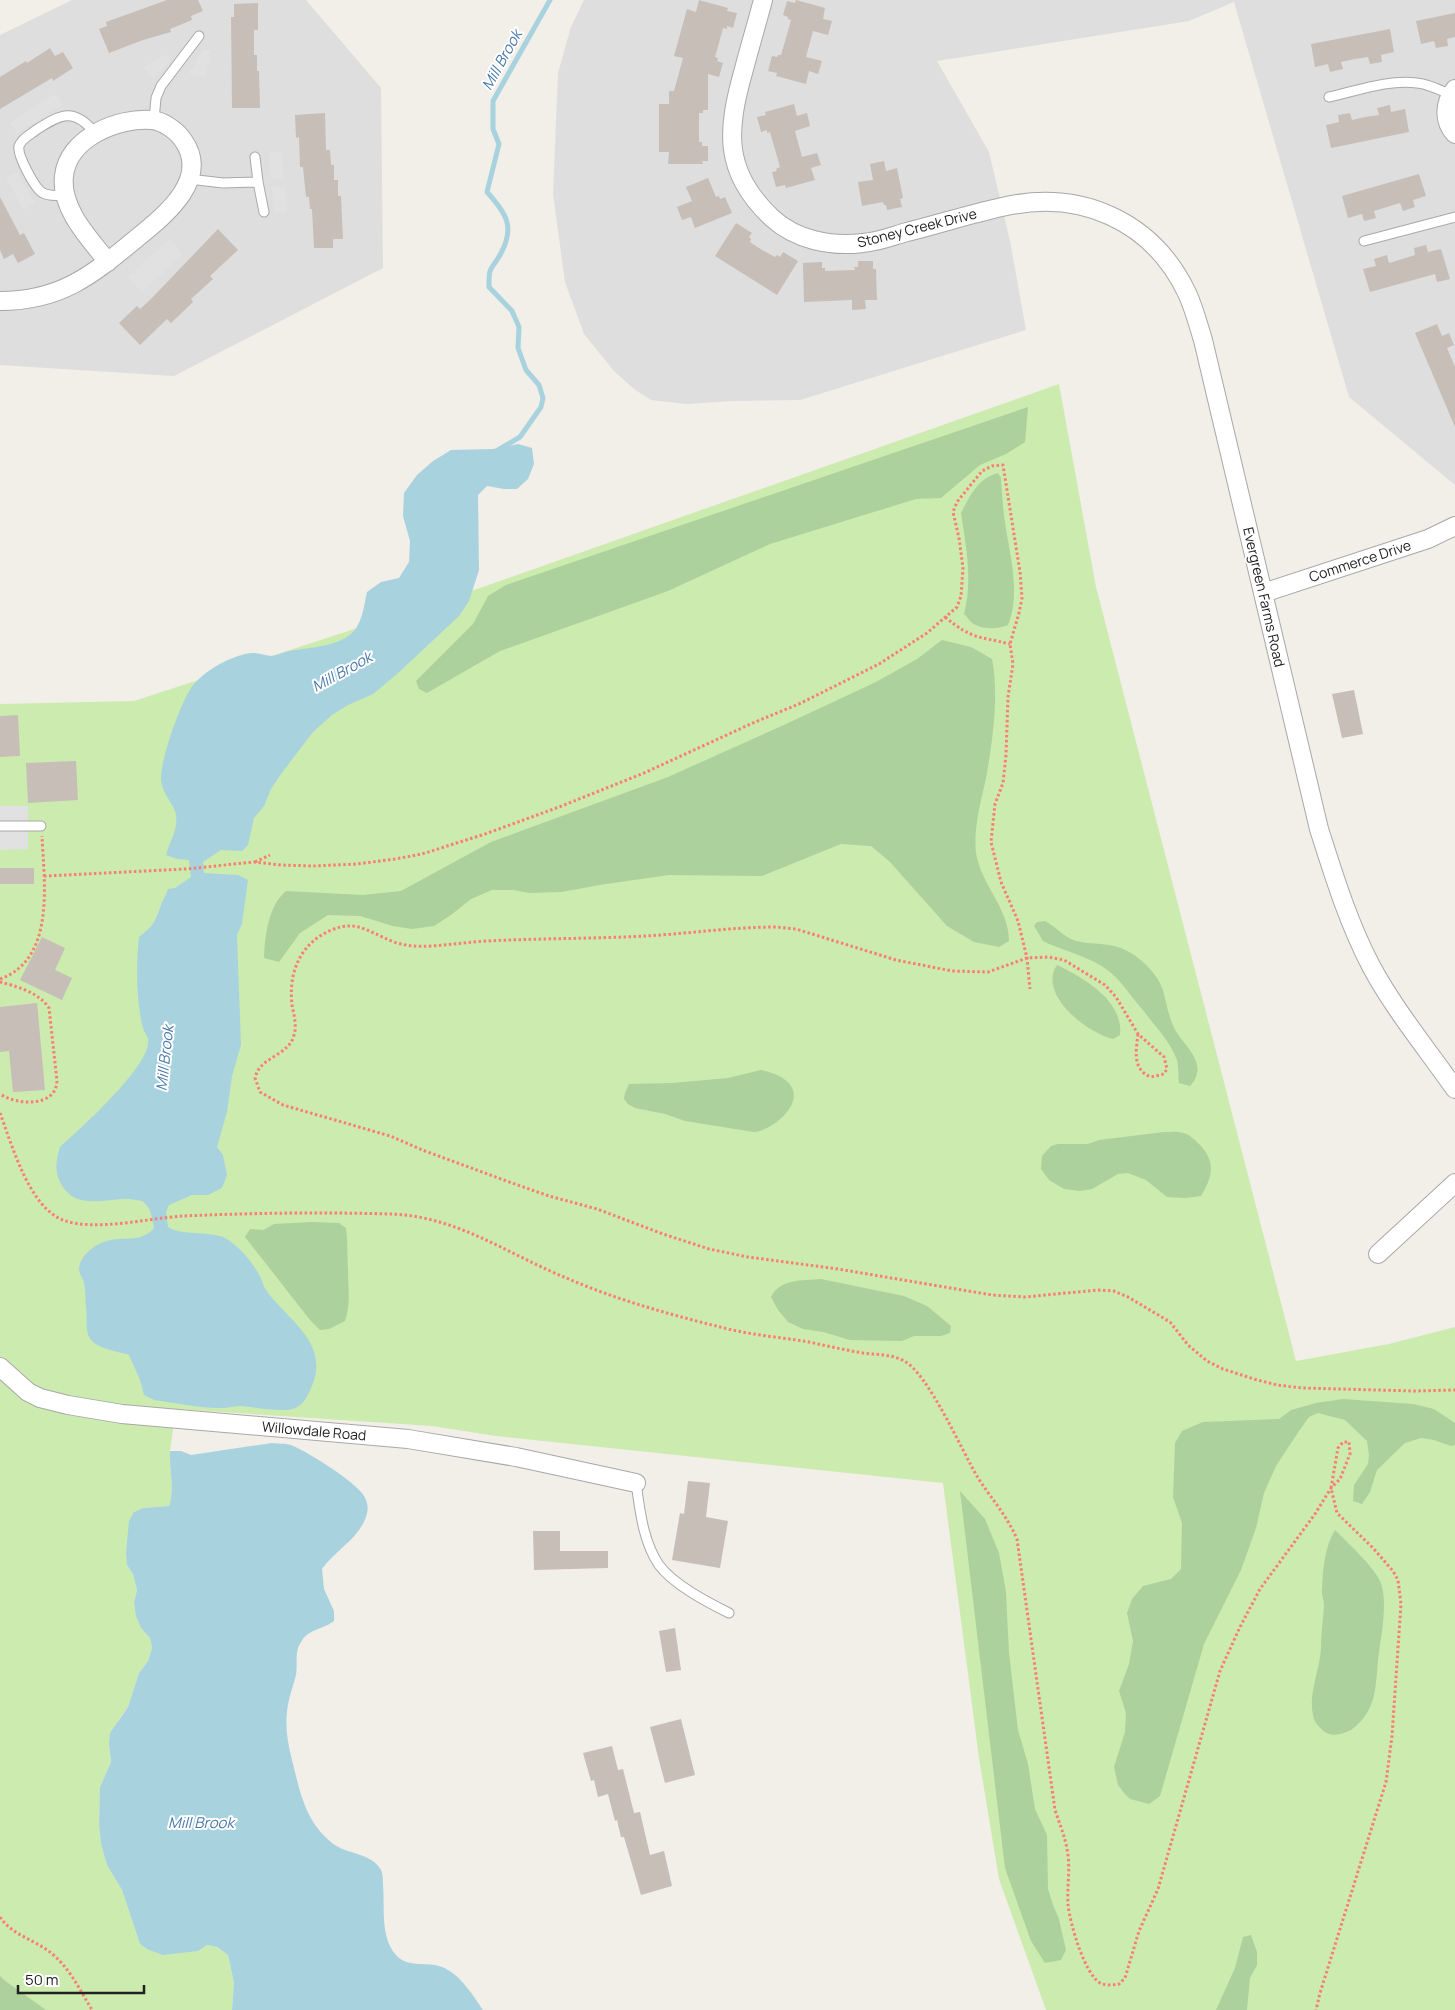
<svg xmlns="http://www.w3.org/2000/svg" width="1455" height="2010" viewBox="0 0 1455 2010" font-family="Manrope,sans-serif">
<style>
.residential{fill:#dfdede}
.grass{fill:#ccebaf}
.forest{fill:#acd19d}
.parking{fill:#e1e1e1}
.water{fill:#a9d2df}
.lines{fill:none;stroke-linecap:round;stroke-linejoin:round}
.stream{stroke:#a9d2df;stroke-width:5}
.building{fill:#c6beb7}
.lane-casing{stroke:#a8a8a8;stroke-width:11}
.street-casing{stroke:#a8a8a8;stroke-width:20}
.path{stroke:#fa7f70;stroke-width:3;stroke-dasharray:2.5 2.5;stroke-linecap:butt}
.lane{stroke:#fff;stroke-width:9}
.street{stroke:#fff;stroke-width:18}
.labels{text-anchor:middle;stroke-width:4;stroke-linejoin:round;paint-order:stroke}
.street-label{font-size:14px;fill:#212121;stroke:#fff}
.water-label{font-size:15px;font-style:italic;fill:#497aab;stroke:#fff}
</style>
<rect width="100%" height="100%" fill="#f2eee8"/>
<!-- residential -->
<path class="residential" d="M72,0H306L381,88L383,268L174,376L0,365V35Z
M584,0H1455V485L1349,397L1234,2L1189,21L937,61L989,152L1010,241L1026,330L800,400L733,401L686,404L651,400L634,389L614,371L584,334L565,282L553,194L558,73L571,27Z"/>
<!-- grass -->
<path class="grass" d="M1059,384L1096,587L1296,1361L1389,1344L1455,1327V2010H1046L999,1879L979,1758L943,1483L496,1436L432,1426L176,1409L170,1451L172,1497L169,1506L143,1508L134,1512L127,1565L133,1574L137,1590L134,1602L141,1628L150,1638L152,1648L148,1661L139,1673L128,1707L119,1719L109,1744L111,1762L100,1787L99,1824L101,1844L107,1865L122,1890L140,1944L198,1951L207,1945L217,1947L228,1955L234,1983L232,2010H0V704L134,701L480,588Z"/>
<!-- forest -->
<path class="forest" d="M1028,407L1025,442L1006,454L980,465L941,498L916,499L770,544L668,591L500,651L427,693L419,689L416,681L473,624L488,596L506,585Z
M998,473L1001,478C1002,495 1003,512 1006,529C1011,559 1020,596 1008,625C999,629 982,630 972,623C969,621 967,616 964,614C973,580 966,547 961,513C970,496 978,478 998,473Z
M942,640L971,647L992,659C999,695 993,737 987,773C982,799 973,826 976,853C981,885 1009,908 1009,941L999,947L974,942L947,926L890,862L871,846L841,844L762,876L669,875L606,884L561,892L529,893L514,890H492L471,899L451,915L434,926L412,929L393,926L360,916L328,915L300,933L279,962L264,958C265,936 268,906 286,891L363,895L401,891L491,842L668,777L786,724L876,682L917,659Z
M1045,921C1057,927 1063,937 1076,941C1098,946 1111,941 1131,953C1144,961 1158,975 1163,990C1167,1005 1169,1020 1177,1033C1184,1044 1194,1052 1197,1065C1199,1073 1195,1081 1190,1086L1179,1083C1178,1076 1179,1067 1177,1060C1170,1041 1154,1025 1142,1009C1128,993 1119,976 1100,965C1081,954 1061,950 1043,941L1034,926L1037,922Z
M1057,965C1084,978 1124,1001 1120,1035L1113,1039C1087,1033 1037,994 1057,965Z
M761,1070C772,1072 789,1078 793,1090C799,1109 770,1131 754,1132L685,1121L665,1114L635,1108L628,1104L624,1099L625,1093L629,1084L672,1083L728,1078Z
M1164,1132C1170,1132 1178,1131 1183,1133C1189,1134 1195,1140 1199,1144C1216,1161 1213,1177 1201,1196L1185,1198L1167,1197L1146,1180L1128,1173L1118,1174L1092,1189L1080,1191L1064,1189L1049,1180L1041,1169L1042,1156L1051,1146L1058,1144H1088L1099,1140Z
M312,1222L339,1223L346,1228C348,1242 347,1255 348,1269C348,1287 351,1304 345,1321L329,1329L320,1330L310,1320L245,1237L250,1229L263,1230L274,1224Z
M821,1279L904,1296L927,1306L951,1326L950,1333L941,1336H914L902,1341L850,1340L823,1332L803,1329L788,1322L778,1310L771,1297C781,1278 802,1281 821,1279Z
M1343,1399L1413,1404L1434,1409L1455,1423V1445L1451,1446L1434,1440L1421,1438L1405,1443L1377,1470L1370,1492L1362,1504L1353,1501L1354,1485L1368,1464L1369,1455L1367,1441L1345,1420L1318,1413L1309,1417L1299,1431L1276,1466L1264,1493L1256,1528L1241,1570L1204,1644L1160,1796L1149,1804L1130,1799L1124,1793L1118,1785L1114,1767L1125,1732L1126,1713L1119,1691L1129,1664L1133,1641L1127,1613L1132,1599L1143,1586L1171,1579L1181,1569L1182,1523L1173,1497L1175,1443L1182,1431L1203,1422L1279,1419L1291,1410L1316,1403Z
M960,1491L985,1519L999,1553L1006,1592L1009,1653L1018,1730L1028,1764L1035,1809L1047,1835L1048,1889L1053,1905L1059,1919L1066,1950L1061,1960L1045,1963L1031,1941L1005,1868Z
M1335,1530C1346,1541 1374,1567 1380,1581C1388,1599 1382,1632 1379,1652C1375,1683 1379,1710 1351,1730C1345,1733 1336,1736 1329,1734C1322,1731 1314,1723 1313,1715C1308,1693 1320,1670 1321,1648C1321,1634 1323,1620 1324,1606C1324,1600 1321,1594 1322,1588C1323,1568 1325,1546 1335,1530Z
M1251,1935L1257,1952V1965L1250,1978L1247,2010H1216L1235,1968L1243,1937Z
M0,1976L4,1980L46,2010H0Z"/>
<!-- parking -->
<path class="parking" d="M203,50H211L205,77L189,74Z
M165,54L171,60L153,79L143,67Z
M55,94L62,105L17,133L10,123Z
M281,152L284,178L271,179L269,153Z
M17,172L35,203L24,210L6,178Z
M272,187H285L287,212L274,213Z
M169,239L183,254L142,292L128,277Z
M0,806H28V849L0,850Z"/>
<!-- water -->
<path class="water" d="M518,444L532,448L534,464L528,479L517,489H504L487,486L478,495L479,570L469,601L459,616L396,675L373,694L348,705L332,715L313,732L281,774L271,789L264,806L254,818L248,845L242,851L221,850L203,862L204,873L238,875L248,880L242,924L237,935L241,1045L232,1076L227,1112L217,1147L223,1155L227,1175L222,1188L208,1195H192L169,1205L166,1212L168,1227C184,1237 214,1229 230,1241C243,1251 252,1262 260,1276C262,1280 263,1286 266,1290C287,1320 330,1342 312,1386C309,1393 304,1404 297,1407C286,1414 254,1407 241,1406C235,1406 231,1407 225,1408C202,1409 177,1403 154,1400L144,1395L140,1380L129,1355C115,1350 88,1349 87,1329C86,1322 87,1314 86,1306C85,1299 86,1291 84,1283C83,1279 79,1273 79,1269C80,1254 98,1242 111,1240C127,1237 142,1242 154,1228C152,1219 151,1206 142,1201C138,1200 134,1200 130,1199C105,1198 76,1211 61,1184C54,1171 56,1160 60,1147C79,1130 153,1064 148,1039C147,1035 144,1032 143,1028C136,1002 136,963 139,937C153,926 154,924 160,908C162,901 166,896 168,889L175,888L191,877L189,860L177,859L166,855C170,840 180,827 175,811C171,801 162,792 161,780C160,761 180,704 191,688C203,671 233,654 253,653C259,653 266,656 272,656C278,655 284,652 290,651C311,647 339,647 354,631C363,620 364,605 367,592L381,582L399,578L409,562L410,541L403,516L404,493L417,475L433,461L451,450L493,449Z
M272,1443C278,1444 285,1443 291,1445C308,1452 349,1478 361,1492C366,1497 369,1506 367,1513C362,1537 335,1550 322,1569L324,1589L334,1611V1621C322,1630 308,1629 301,1642C294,1652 298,1664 296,1675C293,1687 288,1699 287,1712C285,1729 288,1744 292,1760C300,1792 305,1821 332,1843C347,1855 371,1852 381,1870C383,1874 383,1880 383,1885C385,1907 380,1935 395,1954C407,1969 427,1961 442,1967C460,1974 472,1994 483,2010H232L234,1983L228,1955L217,1947L207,1945L198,1951L163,1955L149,1950L140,1944L122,1890L107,1865L101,1844L99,1824L100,1787L111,1762L109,1744L110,1733L128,1707L139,1673L148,1661L152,1648L150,1638L141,1628L136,1616L134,1602L137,1590L133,1574L127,1565L126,1553L129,1521L134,1512L143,1508L169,1506C175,1490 169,1468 170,1451H181L191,1455Z"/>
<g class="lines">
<!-- stream -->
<path class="stream" d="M498,450L520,437L541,407L543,398L539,385L526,370L518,348L519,327L512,311L489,287C489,265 490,272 500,255C516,227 506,213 487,192L499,144L493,129V101L550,0"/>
</g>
<!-- building -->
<path class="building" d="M167,0H198L203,11L191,16L192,20L170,29L171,32L143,40L109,53L99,29L107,26L106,22Z
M699,0L728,8L727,11L737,13L733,28L727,26V29L723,28L719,43L715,57L718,58L717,61L723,63L719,77L708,74V110H703V113H699V142H702V146H708V161H702L703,164H668L669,152H659V104H669V91H674L683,58L674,56L687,9L696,12Z
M796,0L825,8L823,19L832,21L828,35L813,31L806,57L822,61L818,74L809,71L806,84L776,76L777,73L768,71L772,56L777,57L778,55H781L786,38L791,20L788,19V17L783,15L787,1L795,3Z
M258,3V30H254V55H257V71H259L260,108H232L231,17H234V4Z
M1455,13V37L1447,39L1448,46L1436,48L1434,41L1421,44L1416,21Z
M1390,29L1394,52L1381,55L1382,62L1370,64L1368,57L1355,59L1341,62L1343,69L1330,72L1328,64L1315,67L1311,44Z
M50,48L55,56L63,52L73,68L53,81L52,78L0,109V77L26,61L27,63Z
M794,104L797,116L807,113L810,126L795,131L802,157L817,153L821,165L811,168L815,180L786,188L785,185L776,187L772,172L777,171L776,169L780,167L770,132L767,133V130L761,132L757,117L766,115L765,112Z
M1390,105L1391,112L1405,109L1409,132L1331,148L1326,125L1339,122L1338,115L1350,113L1352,120L1365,117L1379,115L1377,108Z
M325,113L326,150H330L331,165H334V180H338V196H341L343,239H333V248H314L312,209H310L309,197H306L303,167H300L299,137L296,138L295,115Z
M884,161L886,171L897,168L903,198L900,199L902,207L887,210L886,205H884L883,202L862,206L858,182L873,180L870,164Z
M1419,174L1426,196L1413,200L1415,207L1403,211L1400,203L1374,211L1376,218L1364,221L1362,214L1348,218L1342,196Z
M708,178L716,197L719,196L720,199L725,197L732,213L695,228L691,217L682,220L677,207L692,201L686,187Z
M0,197L20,235L24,233L35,254L18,263L13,254L4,259L0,250Z
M736,223L752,233L749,237L751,239L750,242L762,250L775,257L777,255L780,257L783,252L798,261L777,295L715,256Z
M218,229L238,250L210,276L213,279L191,299L193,302L171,323L167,319L140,345L119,323L137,306L140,309L150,300Z
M1426,245L1428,252L1441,249L1450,279L1437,282L1435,274L1370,292L1363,269L1376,266L1374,259L1387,255L1389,263L1415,255L1414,248Z
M858,261H873V269H876L877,300H865L866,309L852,310V300L804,302L803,263L822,262V268H825V271L855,270L854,267H858Z
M1437,324L1442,336L1449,333L1454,345L1447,348L1455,367V427L1415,333Z
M1354,690L1363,734L1342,738L1332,694Z
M18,715L20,756L0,757V716Z
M76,761L78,800L28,803L26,763Z
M0,868H34V884H0Z
M42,937L65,948L55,970L72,978L62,1000L20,980Z
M37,1003L45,1090L13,1092L9,1051L0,1052V1007Z
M688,1481L710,1483L706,1517L728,1521L720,1568L672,1560L680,1513L684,1514Z
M533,1531H560V1551H608V1568L534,1570Z
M675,1628L681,1670L666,1672L659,1631Z
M681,1719L695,1775L665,1783L650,1727Z
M612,1746L618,1770L623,1769L634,1813L640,1812L650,1855L664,1851L672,1886L641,1895L624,1837H621L617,1820L615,1821L608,1794L598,1797L594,1780L591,1781L583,1753Z"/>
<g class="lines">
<!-- lane casing -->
<g class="lane-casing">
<path id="lane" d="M1329,97C1357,91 1388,79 1417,83C1429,84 1440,90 1451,95
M154,120L156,98L161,86L199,36
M255,157L258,182L264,212
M189,179L223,183L258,182
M66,195C59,195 50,197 43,193C35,189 17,155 19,146C22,138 30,135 36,130C61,114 74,107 95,133
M1364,241L1455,217
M0,826H41
M636,1483C640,1511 643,1541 659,1565C674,1585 707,1602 729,1613"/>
</g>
<!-- street casing -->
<g class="street-casing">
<path id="street" d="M763,0C757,23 750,46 744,69C727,129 722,171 772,218C796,240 831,247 863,243C878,242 893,236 907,232C939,224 970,214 1002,207C1080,189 1152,220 1187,293C1194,308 1198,324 1203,340L1319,829C1334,876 1348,922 1371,966C1394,1009 1427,1049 1455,1089
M1455,89C1444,103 1443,121 1455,134
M0,301C61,301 92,275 137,238C165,215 211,179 183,140C177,131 163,121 152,120C118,117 68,138 64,176C60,209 90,239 108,262
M1263,593L1428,539L1455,526
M1378,1254L1455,1183
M0,1367L28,1392L40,1398L68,1405L122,1414L408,1439L516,1457L636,1483"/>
</g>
<!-- path -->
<path class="path" d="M945,617C973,640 978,636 1010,644
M255,862L270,855
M44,876L186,869L254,862L281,865L313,866L357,864L395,859L422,854L485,834L559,807L644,773L755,722L799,704L879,664L927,633L957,607L961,596L963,568L959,538L953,512L957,502L982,471L992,466L1003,465L1020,572L1022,598L1019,613L1010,644L1013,664L1008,697L1006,755L1003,783L995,804L991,842L1001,882L1018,921L1027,958L1030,989
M0,979C56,959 44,882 42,836
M0,982C16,986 40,993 49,1008L57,1081C56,1108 16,1105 0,1094
M1138,1034C1136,1051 1132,1070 1151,1077L1164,1074L1167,1069L1164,1057L1138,1034L1116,997L1105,985L1064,960L1048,957L1027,958L988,972L952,971L896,960L796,929L777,927C738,927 700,932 661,935C603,939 545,938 487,941C468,942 450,945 431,946C418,947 406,946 394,942C364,930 353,916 320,936C296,952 289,978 292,1005C294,1015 297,1026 294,1035C289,1056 260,1056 255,1078L260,1092L283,1105L390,1136L425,1151L512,1183L549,1196L597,1209L663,1234L709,1249L748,1257L838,1269L992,1295L1025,1297L1098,1290L1114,1291L1128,1297L1170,1322L1188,1345L1207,1361L1223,1369L1254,1379L1277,1385L1302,1388L1415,1391L1455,1390
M0,1113C12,1145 29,1207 63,1220C95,1232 149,1218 183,1216C252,1213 321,1212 389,1214C454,1215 506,1253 564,1277C614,1299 668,1314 720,1327C749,1335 780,1337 809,1342C827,1346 845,1350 863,1353C877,1355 892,1354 904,1361C928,1373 962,1451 978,1478C991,1498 1007,1516 1017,1539L1055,1810C1060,1825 1066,1839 1068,1855C1070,1871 1067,1888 1068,1905C1070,1923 1084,1973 1100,1983C1106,1986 1113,1985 1119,1984L1125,1978L1139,1931L1158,1889L1220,1671L1240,1627L1260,1589L1315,1514L1331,1488L1340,1479L1350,1454L1349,1442H1343L1338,1448L1331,1488L1337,1513L1373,1548L1393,1571L1398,1580L1401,1604L1392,1736L1386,1782L1320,1993L1316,2010
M0,1917C13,1936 34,1939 51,1953C69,1967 80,1990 92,2010"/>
<!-- lane -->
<use href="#lane" class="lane"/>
<!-- street -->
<use href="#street" class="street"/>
</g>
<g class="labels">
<!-- street labels -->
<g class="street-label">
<text transform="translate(917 228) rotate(-14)" y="5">Stoney Creek Drive</text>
<text transform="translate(1360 561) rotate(-18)" y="5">Commerce Drive</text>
<text transform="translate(1264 597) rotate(77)" y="5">Evergreen Farms Road</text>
<text transform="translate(314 1431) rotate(5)" y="5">Willowdale Road</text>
</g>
<!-- water labels -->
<g class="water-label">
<text transform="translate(502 60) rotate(-61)" y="5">Mill Brook</text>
<text transform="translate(342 672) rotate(-29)" y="5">Mill Brook</text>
<text transform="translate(165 1058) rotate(-84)" y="5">Mill Brook</text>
<text x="201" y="1828">Mill Brook</text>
</g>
</g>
<!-- scale -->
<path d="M18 1985v8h126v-8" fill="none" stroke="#212121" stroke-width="2.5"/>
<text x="25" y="1985" font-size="15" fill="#212121" stroke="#ffffff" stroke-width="4" paint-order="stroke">50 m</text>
</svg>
